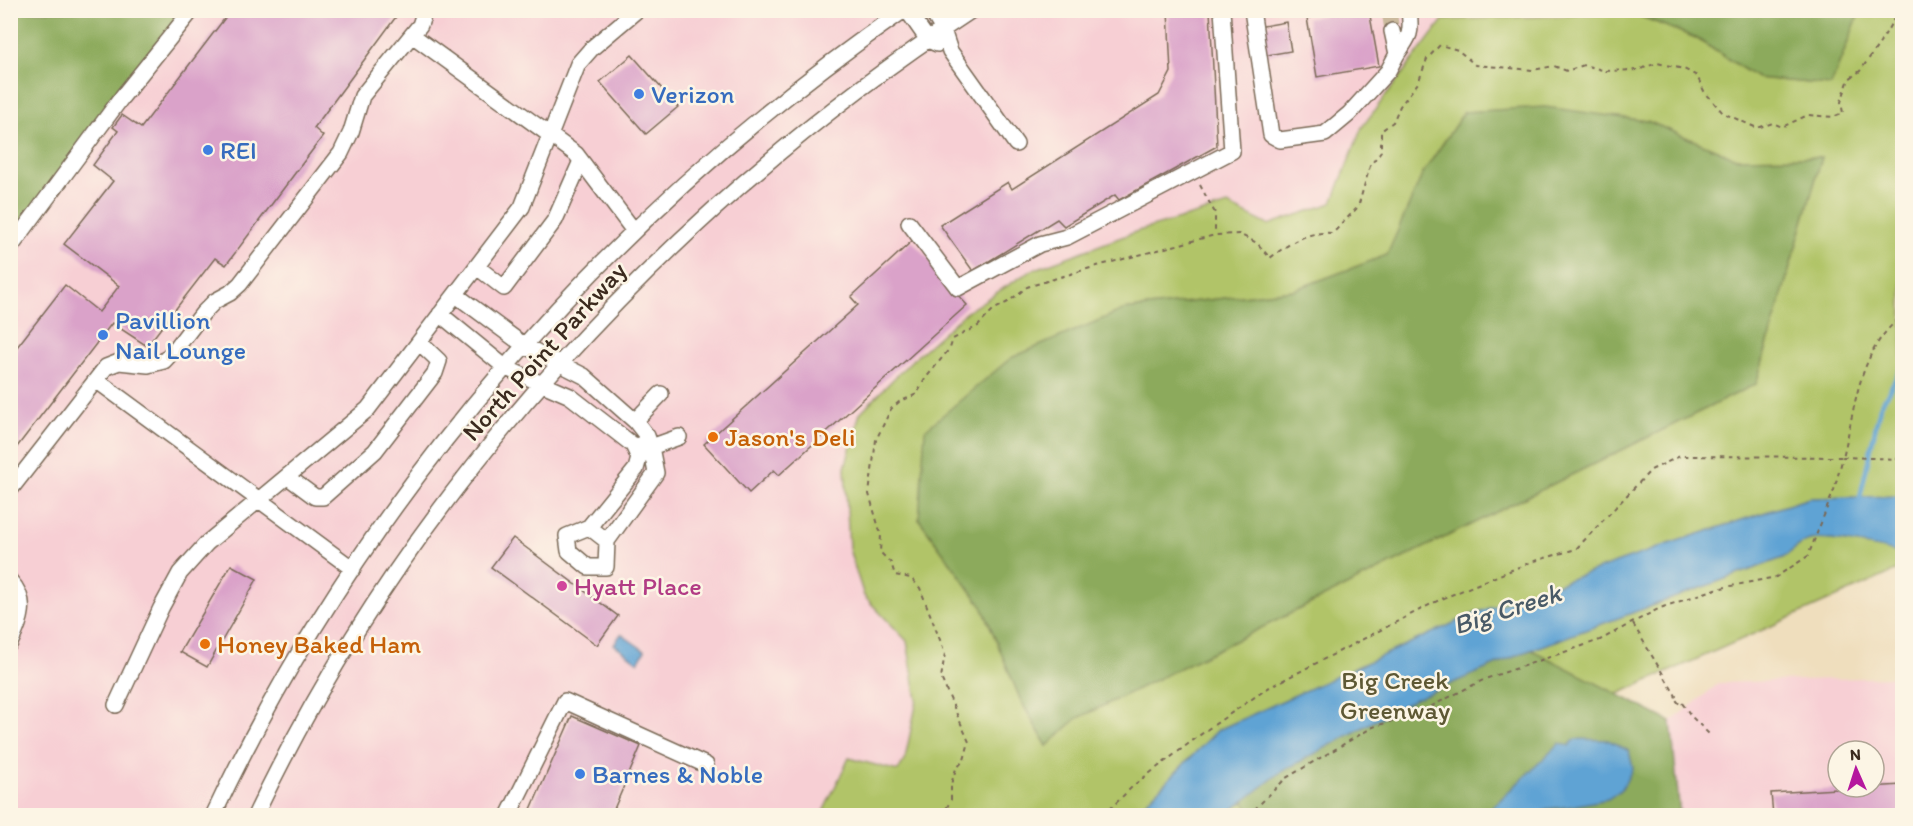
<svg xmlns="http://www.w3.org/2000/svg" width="1913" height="826" viewBox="0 0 1913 826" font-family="Itim,sans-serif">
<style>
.built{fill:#f7cfd4;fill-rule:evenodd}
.green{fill:#b1c468;stroke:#767743;stroke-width:1.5;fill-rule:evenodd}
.forest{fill:#8caa5c;stroke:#646a3d;stroke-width:1.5}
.water{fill:#5fa3d4;stroke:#4d6679;stroke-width:1.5}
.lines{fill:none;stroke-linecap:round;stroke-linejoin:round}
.stream{stroke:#5fa3d4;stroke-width:4.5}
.building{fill:#daa2c9}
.minor-tunnel{stroke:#cbba9d;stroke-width:15;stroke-dasharray:15 8;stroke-linecap:butt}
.minor-casing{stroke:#7a6956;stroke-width:18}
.path{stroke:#7a6956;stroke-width:2;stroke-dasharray:4.5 4.5;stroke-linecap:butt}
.minor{stroke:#fff;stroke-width:15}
.shop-dot{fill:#3f7fe0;stroke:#fcf5e5;stroke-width:2}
.food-dot{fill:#e8710a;stroke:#fcf5e5;stroke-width:2}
.hotel-dot{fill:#d1479c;stroke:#fcf5e5;stroke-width:2}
.labels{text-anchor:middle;stroke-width:5;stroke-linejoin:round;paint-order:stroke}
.shop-label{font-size:26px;fill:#366cbe;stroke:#fcf5e5;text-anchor:start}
.street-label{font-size:26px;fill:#3b2a1e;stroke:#fcf5e5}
.food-label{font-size:26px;fill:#c56008;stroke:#fcf5e5;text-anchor:start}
.hotel-label{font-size:26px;fill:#b23c85;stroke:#fcf5e5;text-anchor:start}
.park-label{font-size:26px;fill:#5e5834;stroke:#fcf5e5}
.water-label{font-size:27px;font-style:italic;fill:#495a67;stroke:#fcf5e5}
</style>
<rect width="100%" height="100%" fill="#fcf5e5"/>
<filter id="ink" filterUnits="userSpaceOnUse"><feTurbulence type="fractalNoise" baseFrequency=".0167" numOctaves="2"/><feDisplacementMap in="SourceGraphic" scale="12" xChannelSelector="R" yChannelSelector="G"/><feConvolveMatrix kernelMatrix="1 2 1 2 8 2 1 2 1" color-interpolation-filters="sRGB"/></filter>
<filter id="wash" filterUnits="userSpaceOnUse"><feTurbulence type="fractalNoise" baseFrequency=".008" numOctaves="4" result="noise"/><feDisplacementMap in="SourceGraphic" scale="24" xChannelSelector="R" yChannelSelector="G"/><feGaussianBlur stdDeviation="1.35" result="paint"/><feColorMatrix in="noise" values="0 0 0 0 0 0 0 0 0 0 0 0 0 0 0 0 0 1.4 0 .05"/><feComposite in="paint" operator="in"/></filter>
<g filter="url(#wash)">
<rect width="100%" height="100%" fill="#efdebd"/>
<!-- built -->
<path class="built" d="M31,10L1639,11L1632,13L1443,20L1362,127L1332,203L1268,225L1228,205L928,816L11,815L10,38Z
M1902,675V815H1680L1671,722L1719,683L1891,677ZM1838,751H1874V787H1838Z"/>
<!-- green -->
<path class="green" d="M1860,11H1902V568L1564,718L1434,815L821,816L849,758L898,771L905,759L917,700L907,641L864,596L849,549L845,468L860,413L910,362L965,313L1030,271L1138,231L1228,205L1268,225L1332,203L1362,127L1443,20L1632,13L1696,38L1757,78L1831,85ZM1545,108L1647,121L1736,158L1822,157L1756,384L1076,719L1047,746L1021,701L982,606L919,519L1123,310L1294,290L1388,255L1423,173L1464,112Z"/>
<!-- forest -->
<path class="forest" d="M11,11H184L11,240Z
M1639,11V10L1860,11L1831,85L1757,78L1696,38L1632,13Z
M1545,107L1647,121L1736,158L1822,157L1756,384L1076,719L1047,746L1021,701L982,606L919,519L925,430L1011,358L1123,310L1294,290L1387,255L1423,173L1464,112Z
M1507,637L1671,722L1680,815H1251L1236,787Z"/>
<!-- water -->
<path class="water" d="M1902,496V554C1887,549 1824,536 1810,540C1801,542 1790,553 1783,558L1528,651L1413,700L1281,772L1226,815H1133L1218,730L1476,613L1677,541L1809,498Z
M621,634L645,651L638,662L614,644Z
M1575,739L1608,740L1629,751L1633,768L1622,789L1608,799L1567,807L1546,809L1539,815H1484L1560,743L1569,746Z"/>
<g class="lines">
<!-- stream -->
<path class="stream" d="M1859,502L1880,407L1902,367"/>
</g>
<g id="blocks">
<!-- building -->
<path class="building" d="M231,10H401L314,128L323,136L226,265L215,258L147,346L112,323L10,456V356L65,285L99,312L119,286L64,244L113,181L93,165L118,131L113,127L122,115L141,128Z
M1168,10H1210L1217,146L1119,200L1115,195L1064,226L1057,219L973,271L940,225L1008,182L1012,189L1159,95L1171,72Z
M1353,10H1369L1379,66L1317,77L1307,18Z
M1286,22L1291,51L1262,56L1257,27Z
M632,55L678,107L646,134L600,82Z
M912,241L947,279L945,281L967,305L779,475L774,470L749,493L704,444L858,305L851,297Z
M513,538L618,616L597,645L491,567Z
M231,565L257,579L207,667L180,652Z
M572,716L641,746L611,816H528Z
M1902,785V816H1773L1771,793Z"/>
</g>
</g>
<g filter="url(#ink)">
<use href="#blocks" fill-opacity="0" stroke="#7a6956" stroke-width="1.5"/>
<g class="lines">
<!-- minor-tunnel -->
<path class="minor-tunnel" d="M1389,10L1392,31"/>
<!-- minor casing -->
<g class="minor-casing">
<path id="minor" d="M907,10L928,40L937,44
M931,10L943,30L950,51L1016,144
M1252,10L1271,135L1280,140L1325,134L1349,114L1388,71L1397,54L1392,31
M412,35L576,154L634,231
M1397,54C1410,36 1412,33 1409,10
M909,223L958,288L1040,244L1067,237L1232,151L1222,10
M10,248L122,97L192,10
M477,267L504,288L555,220L581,161
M456,295L525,346L584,376L636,422L647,436L651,447L656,473L607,541L589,527L636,469L639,458L633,445
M440,314L506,368L570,396L633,445L651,447L679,437
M96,380L353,569
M635,421L661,394
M288,477L315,497H323L375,451L435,373L439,361L419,342
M10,490L106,367L119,362L148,365L164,361L177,347L203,313L215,301L230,293L240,284L341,153L351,132L362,96L420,25L425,10
M589,527L567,536L569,551L588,567H606L607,541
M10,581C29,601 21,621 10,643
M116,705L161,608L180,573L207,543L368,409L522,207L578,64L592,48L637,10
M213,816C364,492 611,212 904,10
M255,816C410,489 672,207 972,10
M508,816L565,701L706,765"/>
</g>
<!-- path -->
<path class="path" d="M1200,185L1215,213V235
M1633,624L1676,696L1674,697L1680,705L1682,703L1692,717L1711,736
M942,816L951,800V784L956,769L964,760L969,742L941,678L945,653L920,588L911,578L895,575L891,563L880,552L881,535L869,494L876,440L891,409L899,402L917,394L925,379L950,348L953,339L978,326L993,310L1008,302L1027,287L1097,266L1215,235L1239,234L1257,243L1270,258C1290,243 1306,231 1333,233L1358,207L1370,166L1381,151V131L1393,122L1400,106L1418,83L1427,59L1440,45L1458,50L1475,65L1533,70L1554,66L1567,71L1584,65L1606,71L1638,70L1657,63L1684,69L1697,76L1704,91L1723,113L1757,128L1773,123L1782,127L1808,115L1833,117L1843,113L1841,102L1849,79L1860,71L1880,43L1899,10
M1103,816L1134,785L1208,729L1268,688L1439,600L1531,562L1576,549L1651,470L1680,456L1843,457C1856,405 1858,351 1902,316
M1248,816L1286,778L1373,727L1420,712L1485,679L1600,640L1660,608L1716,589L1776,577L1808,556L1834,490L1843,457L1902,459"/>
<!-- minor -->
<use href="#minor" class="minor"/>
</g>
</g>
<!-- markers -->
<g class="shop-dot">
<circle cx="639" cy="94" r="6"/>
<circle cx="208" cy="150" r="6"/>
<circle cx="103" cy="335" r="6"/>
<circle cx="580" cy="774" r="6"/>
</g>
<g class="food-dot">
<circle cx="713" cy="437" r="6"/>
<circle cx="205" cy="644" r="6"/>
</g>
<circle class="hotel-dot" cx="562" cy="586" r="6"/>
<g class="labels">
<!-- shop labels -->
<g class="shop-label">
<text x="651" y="103">Verizon</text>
<text x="220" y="159">REI</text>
<text x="115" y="329">Pavillion<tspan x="115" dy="30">Nail Lounge</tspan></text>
<text x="592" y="783">Barnes &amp; Noble</text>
</g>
<!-- street labels -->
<g class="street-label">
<text transform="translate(544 351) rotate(-48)" y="9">North Point Parkway</text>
</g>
<!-- food labels -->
<g class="food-label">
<text x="725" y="446">Jason's Deli</text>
<text x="217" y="653">Honey Baked Ham</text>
</g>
<!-- hotel labels -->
<g class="hotel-label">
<text x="574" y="595">Hyatt Place</text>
</g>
<!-- park labels -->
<g class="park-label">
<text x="1395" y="689">Big Creek<tspan x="1395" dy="30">Greenway</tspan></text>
</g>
<!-- water labels -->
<g class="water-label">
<text transform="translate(1507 609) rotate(-18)" y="9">Big Creek</text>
</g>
</g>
<!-- margin -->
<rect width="1913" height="826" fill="none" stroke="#fcf5e5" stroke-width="36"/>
<!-- north arrow -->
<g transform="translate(1856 769) rotate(357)"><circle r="28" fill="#fcf5e5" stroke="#afa495" stroke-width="1.5"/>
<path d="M0-4.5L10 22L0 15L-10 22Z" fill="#b5179e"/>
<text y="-9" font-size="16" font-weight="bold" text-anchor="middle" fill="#3b2a1e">N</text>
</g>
</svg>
